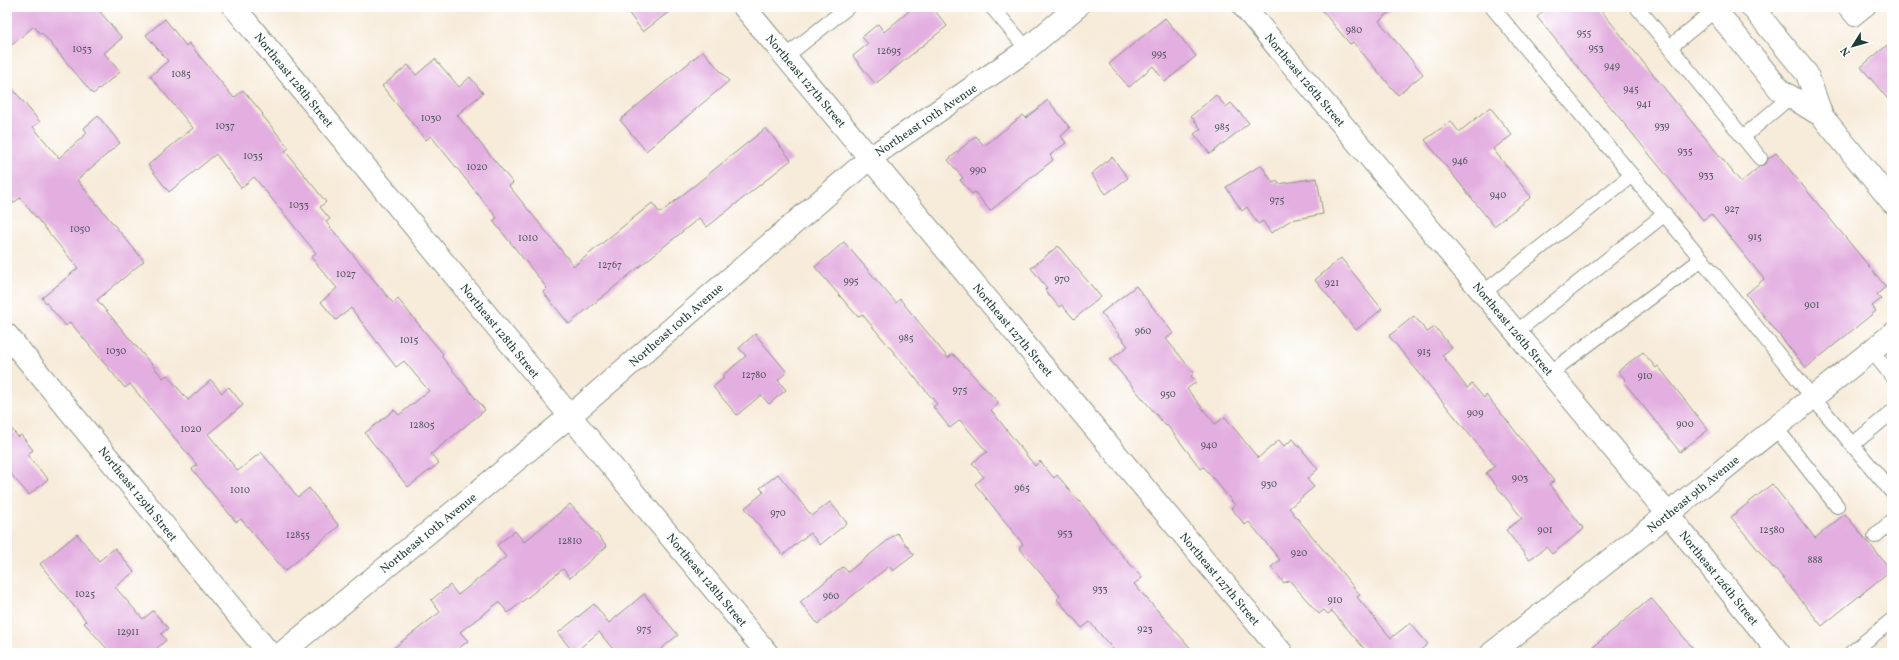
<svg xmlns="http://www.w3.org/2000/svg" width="1899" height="660" viewBox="0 0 1899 660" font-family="Vollkorn,serif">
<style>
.building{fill:#e3aee0}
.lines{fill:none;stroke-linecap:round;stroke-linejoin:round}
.service-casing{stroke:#8b9486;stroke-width:16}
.minor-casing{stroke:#8b9486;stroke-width:24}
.tertiary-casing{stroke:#8b9486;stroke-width:24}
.primary-casing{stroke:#8b9486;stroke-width:24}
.service{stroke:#fff;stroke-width:14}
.minor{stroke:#fff;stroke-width:22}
.tertiary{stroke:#fff;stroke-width:22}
.primary{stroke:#fff;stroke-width:22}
.labels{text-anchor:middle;stroke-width:3.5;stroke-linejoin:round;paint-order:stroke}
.number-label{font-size:10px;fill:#50595f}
.street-label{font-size:12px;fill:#1f3d34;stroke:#fff}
</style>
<rect width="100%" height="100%" fill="#fff"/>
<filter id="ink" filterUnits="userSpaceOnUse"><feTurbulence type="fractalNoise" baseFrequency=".025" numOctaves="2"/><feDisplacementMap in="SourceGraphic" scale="8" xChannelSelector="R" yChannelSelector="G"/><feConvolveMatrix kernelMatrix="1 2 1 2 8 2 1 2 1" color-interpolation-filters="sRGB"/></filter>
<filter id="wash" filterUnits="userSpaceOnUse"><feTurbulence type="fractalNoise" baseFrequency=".012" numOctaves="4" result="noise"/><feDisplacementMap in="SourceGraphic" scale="16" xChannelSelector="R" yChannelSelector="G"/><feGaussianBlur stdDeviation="0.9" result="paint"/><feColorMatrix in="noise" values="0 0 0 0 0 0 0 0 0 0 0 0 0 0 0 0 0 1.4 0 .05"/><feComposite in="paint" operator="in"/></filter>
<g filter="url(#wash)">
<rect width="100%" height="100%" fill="#f7ebd9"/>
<g id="blocks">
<!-- building -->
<path class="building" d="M7,7H96L122,38L104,53L120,72L93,94L42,33L40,34L34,26L7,49Z
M624,7H675L643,32Z
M914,7H932L947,26L875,84L853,56L868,44L862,37L878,24L884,32Z
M1319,7H1396L1379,21L1423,74L1398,95L1353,42L1350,44Z
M1548,7H1598L1741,182L1760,166L1766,164L1768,159L1776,153L1886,287L1877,294L1881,299L1872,306L1876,311L1806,368L1746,294L1764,279L1711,214L1703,220L1537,17Z
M1165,18L1196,56L1165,82L1153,66L1129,87L1109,64Z
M165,19L186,46L189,43L234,98L243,90L263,114L262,115L289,148L285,151L326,202L320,207L330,219L326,222L393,303L398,299L443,354L441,356L485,410L431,454L439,463L408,487L365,433L394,410L399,415L429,391L404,361L396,367L351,308L336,320L321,302L337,288L311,257L316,253L254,177L241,188L216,154L169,192L148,165L193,128L150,76L168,61L146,35Z
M1892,41V104L1861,67Z
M703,51L729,81L646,151L620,120Z
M435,59L459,87L470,77L483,93L457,115L513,183L509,186L574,266L652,203L660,213L766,128L791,160L707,227L699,218L569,324L543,292L547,288L493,221L497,218L431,136L426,140L382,86L408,65L416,75Z
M7,82L40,122L33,127L59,158L87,133L84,128L98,116L120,143L77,180L144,261L97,300L163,378L167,375L188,400L211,380L222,393L229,387L243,405L208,434L238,471L261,452L298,497L309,488L339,526L285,571L241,519L236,522L192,469L197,465L130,384L125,388L70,322L66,326L42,298L78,268L20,198L7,208Z
M1216,95L1226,107L1231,103L1249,123L1210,154L1194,134L1201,129L1191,116Z
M1048,100L1070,128L1061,136L1066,143L1050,155L1053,160L990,211L975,192L972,194L960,180L963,178L948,160L976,136L984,146L1023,115L1026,118Z
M1490,107L1512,135L1493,149L1531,197L1494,226L1425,140L1451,121L1459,132Z
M1112,157L1128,178L1106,194L1091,174Z
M1261,165L1273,183L1277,181L1279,184L1317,178L1323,214L1291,220L1271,233L1263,221L1258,224L1247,207L1242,211L1226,187Z
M844,242L896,303L900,299L948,358L953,354L999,403L991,410L1035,466L1040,461L1054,478L1057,475L1090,514L1099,526L1098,527L1142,578L1134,584L1195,653H1116L1090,622L1082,628L1057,599L1060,596L1019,548L1023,544L975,484L984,477L972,463L987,452L960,420L950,428L933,407L937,404L862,314L858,317L815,267Z
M1058,246L1101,297L1074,319L1062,305L1059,307L1045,290L1047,288L1031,268Z
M1341,258L1382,309L1356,330L1315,280Z
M1136,286L1173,333L1166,339L1194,373L1191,376L1196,382L1187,389L1215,424L1225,417L1258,458L1279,440L1284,446L1293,439L1318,469L1307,479L1314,487L1289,508L1360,595L1357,597L1391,638L1410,623L1428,644L1417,653H1368L1332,611L1328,614L1324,610L1319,614L1289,580L1284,583L1271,567L1280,560L1249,522L1245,525L1231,508L1235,505L1204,467L1201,469L1167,425L1166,426L1110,360L1128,346L1101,313Z
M1414,316L1427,332L1435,327L1452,348L1442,355L1467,388L1472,384L1484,398L1486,395L1505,418L1554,481L1549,484L1584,529L1552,554L1546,547L1529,560L1506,530L1522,518L1486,473L1495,466L1389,336Z
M755,334L787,372L778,380L786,390L769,404L761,395L737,415L713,387L724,378L722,376L746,356L739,348Z
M1643,352L1656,368L1658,366L1708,430L1680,452L1624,382L1626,380L1618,371Z
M7,423L18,437L21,435L33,450L27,455L48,479L29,495L8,471L7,472Z
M778,474L812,516L830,502L847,523L820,545L810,533L783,555L745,508L764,492L760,488Z
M1772,484L1815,538L1845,514L1891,570L1822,626L1774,567L1773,568L1731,517Z
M570,504L607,546L570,578L563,569L508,613L499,602L460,632L468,641L453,653H387L440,612L431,600L450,585L458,595L506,557L497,545L515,531L524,542Z
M897,533L914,555L893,571L889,566L818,624L800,602L843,567L848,572Z
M77,534L99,561L115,548L134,572L115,587L143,619L153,611L168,628L161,634L166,640L152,653H111L84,623L86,621L40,564Z
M644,594L678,635L656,653H616L599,632L574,653L558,633L594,604L609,623Z
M1651,598L1697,653H1586Z"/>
</g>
</g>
<g filter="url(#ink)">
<use href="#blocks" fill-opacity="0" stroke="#8b9486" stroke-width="1"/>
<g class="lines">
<!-- service casing -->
<g class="service-casing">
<path id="service" d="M992,7L1027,49
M1492,7L1713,273L1813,398L1892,492
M1637,7L1760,158
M1844,7L1854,19L1869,7
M1670,47L1715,10
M785,57L848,7
M1743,137L1790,97
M1483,293L1632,175
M1516,332L1665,214
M1871,350L1892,376
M1550,373L1702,259
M1776,428L1837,506
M1852,445L1892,412
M1875,536L1892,521
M1851,653L1892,620"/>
</g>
<!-- minor casing -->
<g class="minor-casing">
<path id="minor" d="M234,7L570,416L767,653
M744,7L1282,653
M1244,7L1668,514L1779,653
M7,335L269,653
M1492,653L1668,514L1892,334"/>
</g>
<!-- tertiary casing -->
<g class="tertiary-casing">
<path id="tertiary" d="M282,653L570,416L870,158L1021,54L1077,7"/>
</g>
<!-- primary casing -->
<g class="primary-casing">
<path id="primary" d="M1713,7L1780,90L1822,116
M1752,7L1807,74L1822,116L1892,202"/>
</g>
<!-- service -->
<use href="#service" class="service"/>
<!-- minor -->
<use href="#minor" class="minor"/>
<!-- tertiary -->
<use href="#tertiary" class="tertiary"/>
<!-- primary -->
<use href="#primary" class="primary"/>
</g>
</g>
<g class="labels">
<!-- number labels -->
<g class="number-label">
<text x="1354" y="33">980</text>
<text x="1584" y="36">955</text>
<text x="1596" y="51">953</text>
<text x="82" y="52">1053</text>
<text x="889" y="54">12695</text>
<text x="1159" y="57">995</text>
<text x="1612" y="69">949</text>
<text x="181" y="77">1085</text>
<text x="1631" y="92">945</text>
<text x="1644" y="107">941</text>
<text x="431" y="121">1030</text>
<text x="225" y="129">1037</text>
<text x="1662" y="129">939</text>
<text x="1222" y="130">985</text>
<text x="1685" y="154">935</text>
<text x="253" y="159">1035</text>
<text x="1460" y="164">946</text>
<text x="477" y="170">1020</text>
<text x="978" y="173">990</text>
<text x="1706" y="178">933</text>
<text x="1498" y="198">940</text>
<text x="1277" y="203">975</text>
<text x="299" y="208">1033</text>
<text x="1732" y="212">927</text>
<text x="80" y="232">1050</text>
<text x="1755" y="240">915</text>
<text x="528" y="241">1010</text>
<text x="610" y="268">12767</text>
<text x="346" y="277">1027</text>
<text x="1062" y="282">970</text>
<text x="851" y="284">995</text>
<text x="1332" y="286">921</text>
<text x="1812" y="308">901</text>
<text x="1143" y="334">960</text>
<text x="906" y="341">985</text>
<text x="409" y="343">1015</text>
<text x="116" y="354">1030</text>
<text x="1424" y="355">915</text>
<text x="754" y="378">12780</text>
<text x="1645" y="379">910</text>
<text x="960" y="393">975</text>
<text x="1168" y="397">950</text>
<text x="1475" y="416">909</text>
<text x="1685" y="427">900</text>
<text x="422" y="428">12805</text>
<text x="191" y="432">1020</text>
<text x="1209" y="448">940</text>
<text x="1520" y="481">903</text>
<text x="1269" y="487">930</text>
<text x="1022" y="491">965</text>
<text x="240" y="493">1010</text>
<text x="778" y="516">970</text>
<text x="1545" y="533">901</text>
<text x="1772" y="533">12580</text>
<text x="1065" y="536">953</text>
<text x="298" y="538">12855</text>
<text x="570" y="544">12810</text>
<text x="1299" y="556">920</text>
<text x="1815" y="563">888</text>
<text x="1100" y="592">933</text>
<text x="85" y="597">1025</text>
<text x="831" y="599">960</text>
<text x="1335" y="603">910</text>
<text x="644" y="632">975</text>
<text x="1145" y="632">923</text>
<text x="128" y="635">12911</text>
</g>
<!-- street labels -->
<g class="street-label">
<text transform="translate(294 80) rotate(51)" y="4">Northeast 128th Street</text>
<text transform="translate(1305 80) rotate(50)" y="4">Northeast 126th Street</text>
<text transform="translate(806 81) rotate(50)" y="4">Northeast 127th Street</text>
<text transform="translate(926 120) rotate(-34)" y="4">Northeast 10th Avenue</text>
<text transform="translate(676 325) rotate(-41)" y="4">Northeast 10th Avenue</text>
<text transform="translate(1513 329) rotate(50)" y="4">Northeast 126th Street</text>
<text transform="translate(1013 330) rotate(50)" y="4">Northeast 127th Street</text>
<text transform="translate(500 331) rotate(51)" y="4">Northeast 128th Street</text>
<text transform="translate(138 494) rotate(51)" y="4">Northeast 129th Street</text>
<text transform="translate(1693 494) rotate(-39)" y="4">Northeast 9th Avenue</text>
<text transform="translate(428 533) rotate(-39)" y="4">Northeast 10th Avenue</text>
<text transform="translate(1719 578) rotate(51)" y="4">Northeast 126th Street</text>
<text transform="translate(1220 579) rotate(50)" y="4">Northeast 127th Street</text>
<text transform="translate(707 580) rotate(50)" y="4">Northeast 128th Street</text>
</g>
</g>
<!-- margin -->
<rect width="1899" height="660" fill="none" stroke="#fff" stroke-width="24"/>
<!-- north arrow -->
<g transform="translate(1853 46) rotate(233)" stroke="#ffffff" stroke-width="3" paint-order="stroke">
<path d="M0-3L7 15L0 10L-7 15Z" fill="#1f3d34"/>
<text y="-6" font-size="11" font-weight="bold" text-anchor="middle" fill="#1f3d34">N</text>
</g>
</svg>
